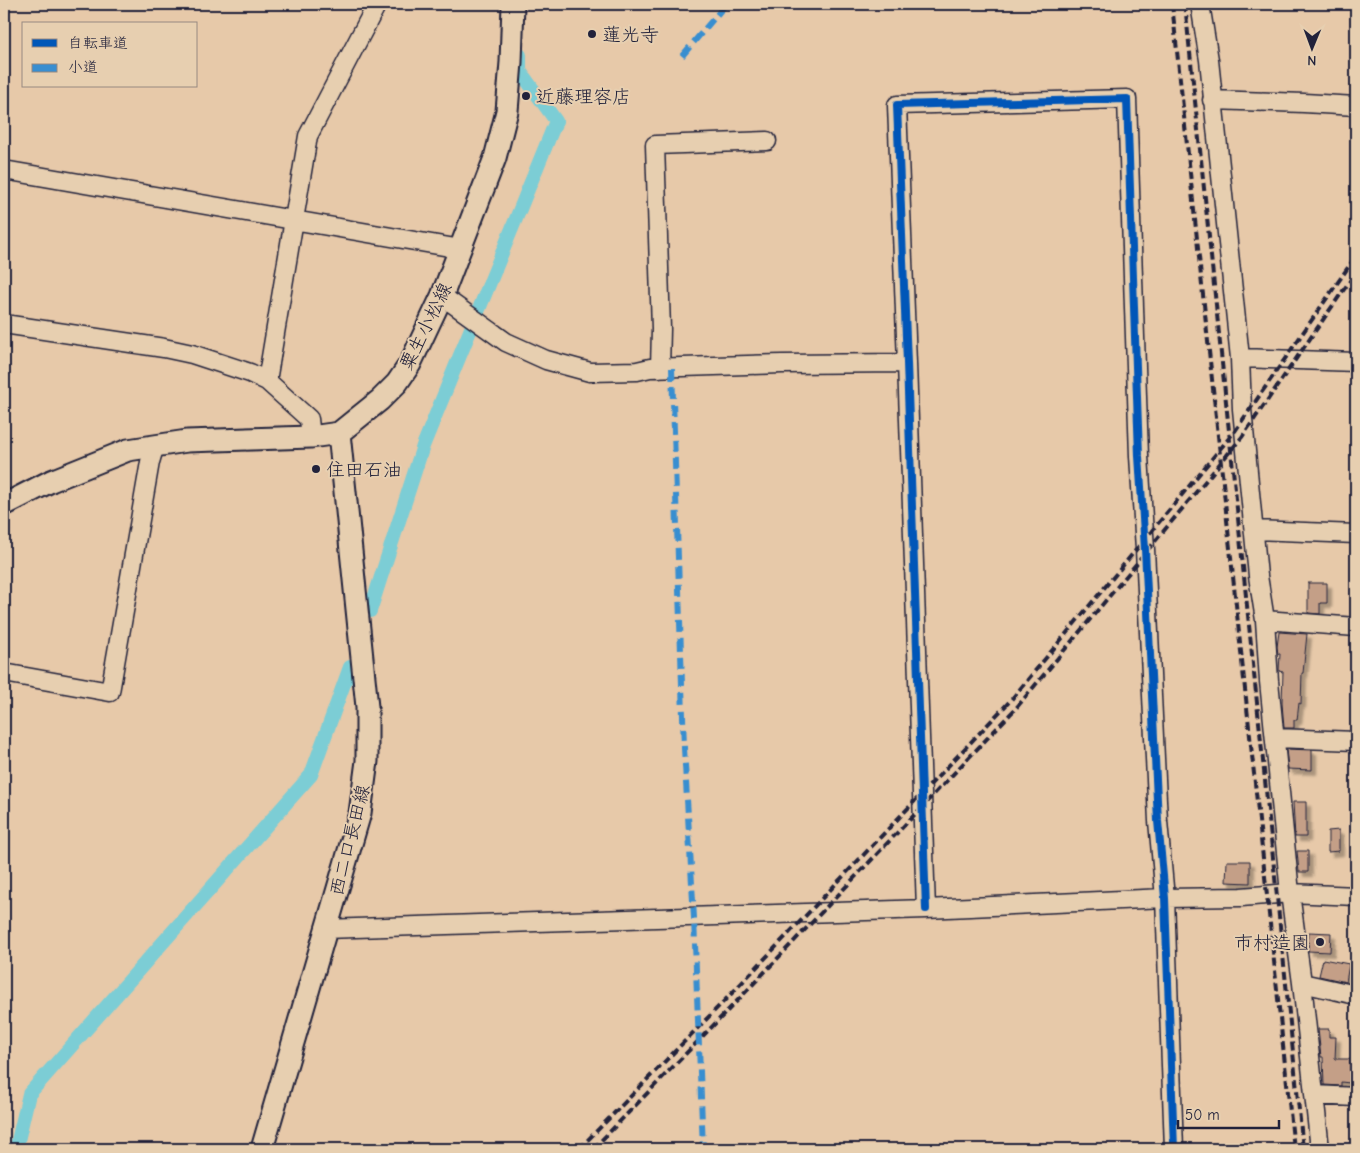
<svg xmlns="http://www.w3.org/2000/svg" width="1360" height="1153" viewBox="0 0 1360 1153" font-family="'Comic Neue','Klee One',sans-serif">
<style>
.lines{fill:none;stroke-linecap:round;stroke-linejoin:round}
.canal{stroke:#7ccdd5;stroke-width:14}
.building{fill:#c49f87;stroke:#22223b;filter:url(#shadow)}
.minor-casing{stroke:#22223b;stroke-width:21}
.major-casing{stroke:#22223b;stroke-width:25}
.minor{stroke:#e7cfb0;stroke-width:18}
.major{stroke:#e7cfb0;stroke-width:21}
.rail{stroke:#22223b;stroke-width:4;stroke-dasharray:8 4;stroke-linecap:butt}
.quiet{stroke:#398ed0;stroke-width:6;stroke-dasharray:12 6;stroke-linecap:butt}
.cycleway-casing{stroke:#e7cfb0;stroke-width:11}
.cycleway{stroke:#0057b8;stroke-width:8}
.poi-dot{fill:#22223b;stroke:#e7cfb0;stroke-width:2}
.labels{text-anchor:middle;stroke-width:4;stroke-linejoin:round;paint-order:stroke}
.poi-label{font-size:19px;fill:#22223b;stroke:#e7cfb0;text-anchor:start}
.street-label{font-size:19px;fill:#22223b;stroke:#e7cfb0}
</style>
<defs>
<filter id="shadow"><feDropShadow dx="4.5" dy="4.5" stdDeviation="1" flood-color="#0004"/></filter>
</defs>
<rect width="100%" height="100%" fill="#e7c9a9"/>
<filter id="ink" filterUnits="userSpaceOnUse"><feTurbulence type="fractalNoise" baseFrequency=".02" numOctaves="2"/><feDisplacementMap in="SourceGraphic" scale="10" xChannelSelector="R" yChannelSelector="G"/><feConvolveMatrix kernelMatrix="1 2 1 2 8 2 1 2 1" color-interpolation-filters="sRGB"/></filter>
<g filter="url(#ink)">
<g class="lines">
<!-- canal -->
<path class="canal" d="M477,314L556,121L520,71V55
M370,611L423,446L472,326
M16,1149L29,1094L311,775L350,667"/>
</g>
<!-- building -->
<path class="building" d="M1308,583H1327V603H1320V614L1308,613Z
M1279,632L1307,634L1303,673H1302L1301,704L1299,703L1297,720H1294V728H1284L1282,703L1283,672L1279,671L1280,654H1278L1277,647Z
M1286,749L1312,750V770L1288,769Z
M1293,802H1306V837H1295Z
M1339,830V851L1328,852V831Z
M1297,851H1308V872H1299Z
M1227,861H1250V883L1226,882Z
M1309,932L1331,933L1330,952L1308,951Z
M1323,959L1349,964L1346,982L1319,976Z
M1318,1029H1329V1037H1336L1335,1059H1350V1083L1341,1082V1086L1324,1085L1323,1057H1321Z"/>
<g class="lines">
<!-- minor casing -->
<g class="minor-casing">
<path id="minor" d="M1200,4L1209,60L1240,358L1242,409L1258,576L1265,620L1269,681L1290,893L1302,983L1320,1149
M1212,100L1304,103L1356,106
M4,170L461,249
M442,296L506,342L546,360L590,372L637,371L650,368L782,364L907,363
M4,324L164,348L192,354L250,373L267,381L309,419L311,437
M1240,358L1356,362
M660,368L661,329L655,145L767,141
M267,381L308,136L377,4
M1254,530L1356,534
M1265,620L1356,627
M4,673L110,692L150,462L155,445
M1275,738L1356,741
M926,909L907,363L897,105L1127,99L1139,456L1145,549L1158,821L1165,898L1174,1149
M325,929L926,909L1165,898L1241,897L1290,893L1356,896
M1302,983L1356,995
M1314,1095L1356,1097"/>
</g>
<!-- major casing -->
<g class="major-casing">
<path id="major" d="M4,505L51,481L128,450L187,441L311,437L339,433L380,400L397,383L410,364L442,296L495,158L507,111L511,62L513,4
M262,1149L360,813L367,761V707L339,433"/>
</g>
<!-- minor -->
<use href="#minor" class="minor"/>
<!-- major -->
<use href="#major" class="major"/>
<!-- rail -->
<path class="rail" d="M1172,4L1294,1149
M1185,4L1303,1149
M579,1149L733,992L1010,701L1235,431L1356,256
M593,1149L739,999L1017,707L1242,437L1356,272"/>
<!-- quiet -->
<path class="quiet" d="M682,56L726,4
M672,368L684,748L694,918L703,1149"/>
<!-- cycleway casing -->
<g class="cycleway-casing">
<path id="cycleway" d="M926,909L907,363L897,105L1127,99L1139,456L1145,549L1158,821L1165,898L1174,1149"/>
</g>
<!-- cycleway -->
<use href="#cycleway" class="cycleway"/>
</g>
</g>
<!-- markers -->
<g class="poi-dot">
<circle cx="592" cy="34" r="5"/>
<circle cx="526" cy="96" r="5"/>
<circle cx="316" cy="469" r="5"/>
<circle cx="1320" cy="942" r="5"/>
</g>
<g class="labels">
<!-- poi labels -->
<g class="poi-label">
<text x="602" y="41">蓮光寺</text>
<text x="536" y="103">近藤理容店</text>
<text x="326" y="476">住田石油</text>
<text x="1310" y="949" text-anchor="end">市村造園</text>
</g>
<!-- street labels -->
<g class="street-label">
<text transform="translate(425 326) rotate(-64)" y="7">粟生小松線</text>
<text transform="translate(349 840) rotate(-76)" y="7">西二口長田線</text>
</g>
</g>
<!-- margin -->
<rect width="1360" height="1153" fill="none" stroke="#e7cfb0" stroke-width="20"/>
<rect x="10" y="10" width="1340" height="1133" fill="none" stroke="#22223b" stroke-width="2" filter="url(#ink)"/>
<!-- legend -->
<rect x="22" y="22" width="175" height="65" fill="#e7cfb0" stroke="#988a81"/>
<rect x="32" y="39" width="25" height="8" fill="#0057b8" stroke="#988a81"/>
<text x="68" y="48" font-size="15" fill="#22223b">自転車道</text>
<rect x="32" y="64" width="25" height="8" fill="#398ed0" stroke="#988a81"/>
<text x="68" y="72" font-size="15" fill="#22223b">小道</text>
<!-- north arrow -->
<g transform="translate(1312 48) rotate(181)" stroke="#e7cfb0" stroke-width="4" paint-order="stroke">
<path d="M0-4L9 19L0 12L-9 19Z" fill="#22223b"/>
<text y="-8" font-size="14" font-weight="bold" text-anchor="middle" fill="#22223b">N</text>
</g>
<!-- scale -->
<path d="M1178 1120v8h101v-8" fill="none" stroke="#22223b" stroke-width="2.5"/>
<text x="1185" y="1120" font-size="15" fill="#22223b" stroke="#e7cfb0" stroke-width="4" paint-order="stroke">50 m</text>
</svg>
